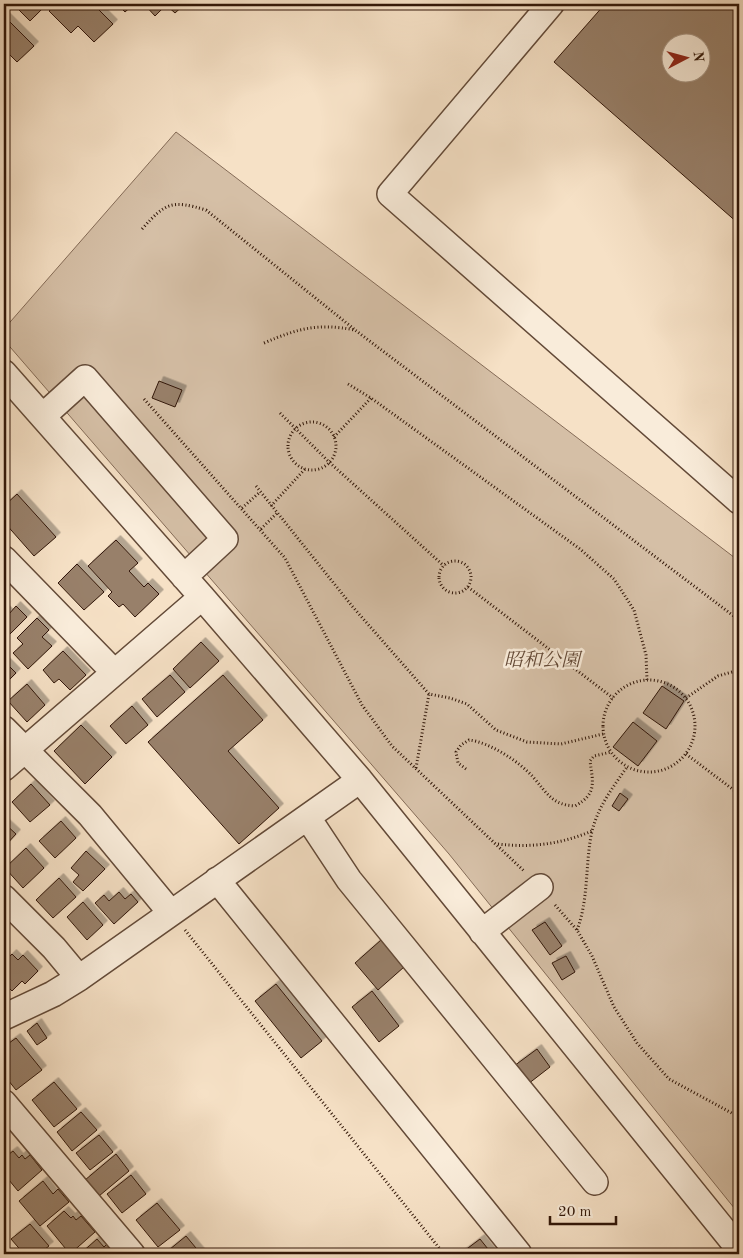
<svg xmlns="http://www.w3.org/2000/svg" width="743" height="1258" viewBox="0 0 743 1258" font-family="'Old Standard TT','Noto Serif JP',serif">
<style>
.green{fill:#d5bfa6;stroke:#846b57}
.building{fill:#98806b;stroke:#321708;fill-rule:evenodd;filter:url(#shadow)}
.lines{fill:none;stroke-linecap:round;stroke-linejoin:round}
.minor-casing{stroke:#634a38;stroke-width:28}
.path{stroke:#321708;stroke-width:3;stroke-dasharray:1 2.5;stroke-linecap:butt}
.minor{stroke:#f9ecda;stroke-width:25}
.labels{text-anchor:middle;stroke-width:5;stroke-linejoin:round;paint-order:stroke}
.park-label{font-size:19px;font-style:italic;fill:#634937;stroke:#f9ecda}
</style>
<defs>
<filter id="shadow"><feDropShadow dx="4.5" dy="-4.5" stdDeviation="0" flood-color="#0004"/></filter>
</defs>
<rect width="100%" height="100%" fill="#f6e1c6"/>
<filter id="stains"><feTurbulence type="fractalNoise" baseFrequency=".004" numOctaves="4"/><feColorMatrix values="0 0 0 0 .2 0 0 0 0 .09 0 0 0 0 .02 0 0 0 .5 -.17"/></filter>
<radialGradient id="worn" r=".72"><stop offset=".6" stop-color="#630" stop-opacity="0"/><stop offset="1" stop-color="#630" stop-opacity=".3"/></radialGradient>
<!-- green -->
<path class="green" d="M176,132L739,561V1214L449,854L4,340V329Z"/>
<!-- building -->
<path class="building" d="M19,4H37L42,9L30,21L16,7Z
M57,4H93L113,24L94,42L78,26L71,33L49,11Z
M117,4H134L125,12Z
M144,4H159L163,8L155,16Z
M165,4H185L175,13Z
M605,4H739V224L554,62ZM670,42H700V72H670Z
M4,16L34,46L17,62L4,49Z
M159,381L182,390L175,407L152,398Z
M17,494L56,537L34,556L4,522V506Z
M116,540L138,563L129,571L144,587L148,583L159,594L135,617L123,604L119,607L108,596L112,592L88,566Z
M77,564L104,592L84,610L58,583Z
M16,606L27,617L7,637L4,633V609L9,614Z
M37,618L49,630L42,637L52,646L28,669L13,653L23,644L17,638Z
M201,642L219,661L190,688L173,669Z
M63,651L86,675L70,690L59,679L54,683L43,670Z
M4,661L16,673L4,685Z
M170,675L185,692L157,717L142,699Z
M223,675L263,720L228,751L279,808L239,844L148,742Z
M27,684L45,705L27,722L8,701Z
M662,686L684,701L666,729L643,713Z
M132,706L148,725L126,744L110,726Z
M633,722L657,741L638,766L613,747Z
M81,725L112,757L85,784L54,751Z
M31,784L50,805L30,822L12,802Z
M620,793L628,799L619,811L612,806Z
M61,821L76,838L55,858L39,841Z
M4,823L16,834L4,847Z
M26,848L44,868L23,888L5,868Z
M86,851L105,869L83,891L73,882L79,875L71,868Z
M59,878L76,897L53,918L36,900Z
M119,892L125,899L131,894L138,902L114,924L95,903L104,895L109,901Z
M83,902L103,925L87,940L67,917Z
M545,922L562,946L550,955L532,930Z
M381,940L404,967L378,990L355,963Z
M12,954L18,960L23,955L38,971L25,984L22,981L12,991L4,983V962Z
M566,956L575,972L562,980L552,963Z
M276,984L322,1041L301,1058L255,1001Z
M372,991L399,1026L379,1042L352,1007Z
M37,1023L47,1038L37,1045L27,1031Z
M16,1038L42,1070L16,1090L4,1075V1045L5,1046Z
M537,1049L550,1067L528,1084L514,1066Z
M54,1082L77,1109L54,1127L32,1100Z
M81,1112L97,1130L72,1151L57,1132Z
M99,1135L113,1152L90,1170L76,1153Z
M13,1151L19,1158L22,1155L25,1159L30,1155L42,1170L18,1191L4,1174V1158Z
M116,1154L129,1171L99,1196L85,1180Z
M131,1175L146,1194L122,1213L107,1194Z
M43,1181L53,1194L58,1189L69,1202L40,1226L19,1201Z
M157,1203L180,1230L158,1247L136,1220Z
M64,1211L71,1218L73,1216L76,1220L81,1216L95,1232L70,1254L47,1226Z
M30,1224L49,1246L39,1254H24L11,1239Z
M186,1236L201,1254H164Z
M97,1239L104,1247L107,1244L116,1254H80Z
M480,1239L492,1254H460Z"/>
<g class="lines">
<!-- minor casing -->
<g class="minor-casing">
<path id="minor" d="M551,4L390,194L739,501
M4,373L202,597L360,780L739,1249
M43,416L85,378L225,539L184,577
M4,559L114,672
M4,729L90,815L171,913
M4,768L202,597
M308,818L349,880L595,1182
M217,880L519,1254
M4,898L54,948L79,978
M482,932L540,887
M4,1017L53,994L79,978L360,780
M4,1103L132,1254"/>
</g>
<!-- path -->
<path class="path" d="M142,229C166,202 172,200 206,210L354,329
M264,343C299,328 318,323 355,330L739,620
M348,384L371,398L580,549L614,579L634,610L646,655L647,680
M144,399L285,558L362,705L392,746L524,871
M280,413L329,462L444,566
M288 446a24 24 0 1 1 48 0a24 24 0 1 1-48 0Z
M334,437L371,398
M256,486L352,606L429,694L450,698L467,704L496,730L527,742L561,744L603,734
M271,506L305,469
M242,508L260,492
M261,529L277,513
M439 577a16 16 0 1 1 32 0a16 16 0 1 1-32 0Z
M468,587L613,698
M603 726a46 46 0 1 1 92 0a46 46 0 1 1-92 0Z
M686,698L718,676L739,670
M686,754L739,794
M416,768L429,694
M466,769L458,763L456,752L461,745L469,740C489,742 520,762 533,777C547,793 552,805 575,806C597,794 593,783 590,761L594,756L611,752
M498,844C532,848 561,844 592,831
M555,905L577,930L592,956L614,1007L637,1043L669,1079L739,1117
M185,930L444,1254
M577,930C589,899 585,863 592,831C598,807 613,787 627,767"/>
<!-- minor -->
<use href="#minor" class="minor"/>
</g>
<g class="labels">
<!-- park labels -->
<g class="park-label">
<text x="542" y="666">昭和公園</text>
</g>
</g>
<!-- margin -->
<rect width="743" height="1258" fill="none" stroke="#f6e1c6" stroke-width="20"/>
<rect x="5" y="5" width="733" height="1248" fill="none" stroke="#321708" stroke-width="2.5"/>
<rect x="10" y="10" width="723" height="1238" fill="none" stroke="#321708"/>
<!-- north arrow -->
<g transform="translate(686 58) rotate(84)"><circle r="24" fill="#f9ecda" stroke="#a99786"/>
<path d="M0-4L9 19L0 12L-9 19Z" fill="#8f2418"/>
<text y="-8" font-size="14" font-weight="bold" text-anchor="middle" fill="#321708">N</text>
</g>
<!-- scale -->
<path d="M550 1216v8h66v-8" fill="none" stroke="#321708" stroke-width="2.5"/>
<text x="558" y="1216" font-size="15" fill="#321708" stroke="#f9ecda" stroke-width="4" paint-order="stroke">20 m</text>
<rect width="100%" height="100%" filter="url(#stains)"/>
<rect width="100%" height="100%" fill="url(#worn)"/>
</svg>
